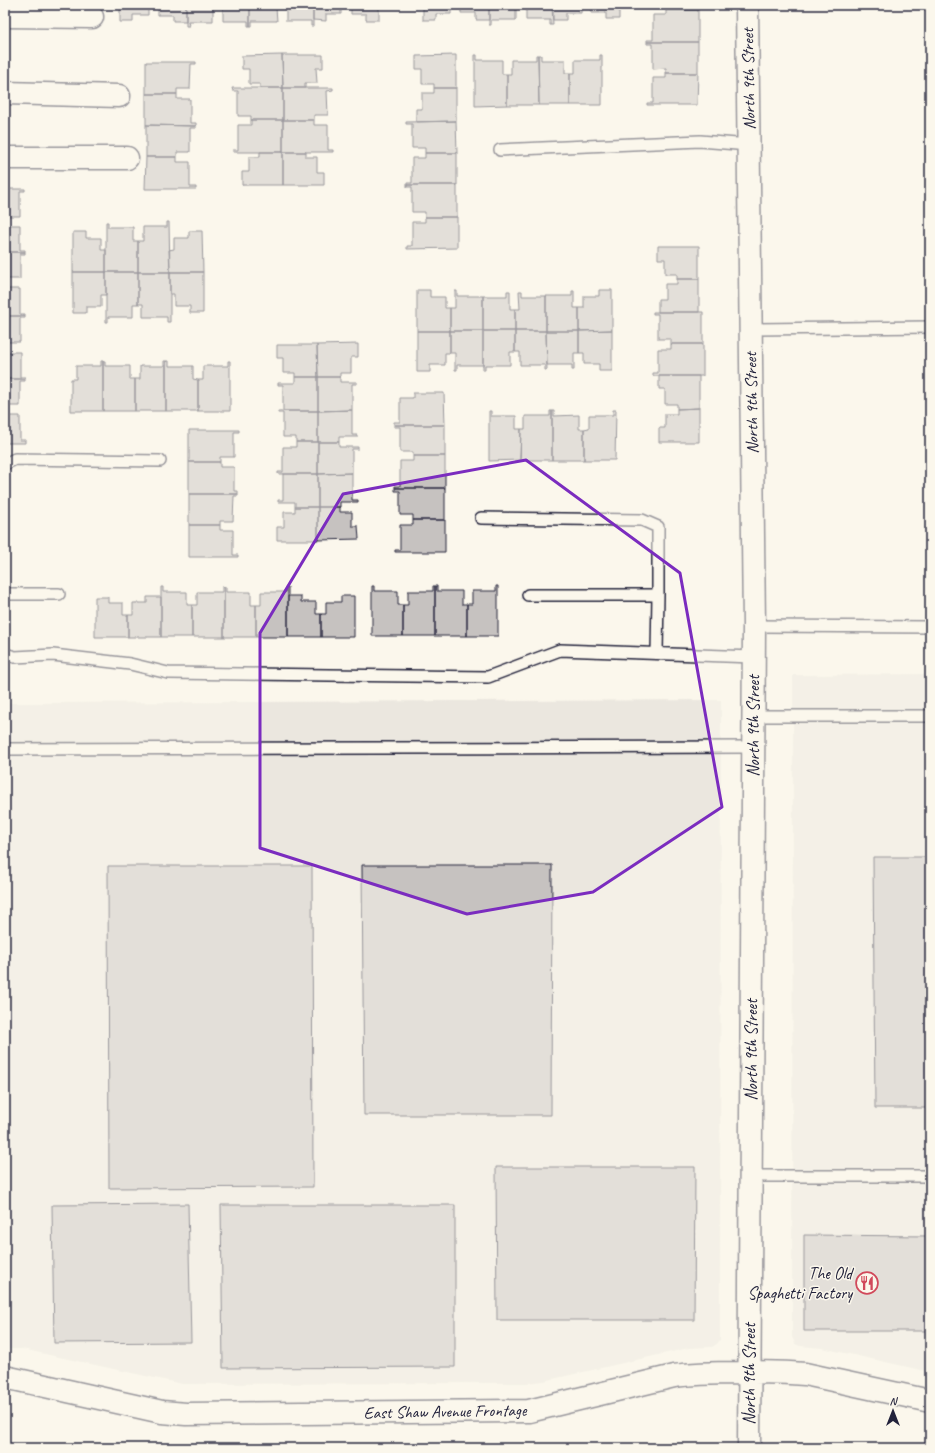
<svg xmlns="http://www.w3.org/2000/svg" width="935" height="1453" viewBox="0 0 935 1453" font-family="Caveat,sans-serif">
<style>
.built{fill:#ebe7df}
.building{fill:#c6c2c0;stroke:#22223b}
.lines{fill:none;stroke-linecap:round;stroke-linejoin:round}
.service-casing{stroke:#22223b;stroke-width:14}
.minor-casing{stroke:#22223b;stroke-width:25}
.service{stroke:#fbf7ec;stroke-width:11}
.minor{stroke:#fbf7ec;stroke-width:22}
.marked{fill:none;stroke:#7b2cbf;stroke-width:3;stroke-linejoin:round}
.labels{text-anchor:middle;stroke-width:3;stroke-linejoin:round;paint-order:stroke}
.street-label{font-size:17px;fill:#22223b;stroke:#fbf7ec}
.poi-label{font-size:17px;fill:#22223b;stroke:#fbf7ec;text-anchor:end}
</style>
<rect width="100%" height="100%" fill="#fbf7ec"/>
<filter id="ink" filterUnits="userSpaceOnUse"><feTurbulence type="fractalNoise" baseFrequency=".025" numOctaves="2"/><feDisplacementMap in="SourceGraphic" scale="8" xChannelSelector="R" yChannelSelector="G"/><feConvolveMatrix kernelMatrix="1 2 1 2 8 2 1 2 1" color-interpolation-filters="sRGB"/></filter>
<g filter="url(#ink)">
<!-- built -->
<path class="built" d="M930,674V1372L822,1348L800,1346L795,1344L792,1337L793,675Z
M721,700L720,1340L717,1344L712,1347L689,1348L544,1381L527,1383L182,1384L22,1349H5V703Z"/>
<!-- building -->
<path class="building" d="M120,5H148V15H133V22H120Z
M158,5H186V21H173V15H158Z
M186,5H218V8H213V21H188L189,26H186Z
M218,5H250V26H248V21H223V8H218Z
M250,5H281V8H276L277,21H252V26H250Z
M281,5H313V26H311V21H286V8H281Z
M313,5H341V14H326V21L313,20Z
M351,5H379V20H366V14H351Z
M423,5H451V14H436V20H423Z
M461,5H489V20H476V13H461Z
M489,5H521V7H516V20H491V25H489Z
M521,5H552L553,25H550V20H526V7H521Z
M553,5H581V13H566V20H553Z
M591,5H619V19H606V13H591Z
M653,5H698V10H666V5Z
M666,10H698V42H647V40H653V15H666Z
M647,42H698V73H666V68L653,69V44H647Z
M282,55L283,88H260V84H249V69H242V56Z
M282,55H323V68H316L317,83H305V88H283Z
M456,55V88H434V84H422V69H416V56Z
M475,55H477V60H502V74H507V105L475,106Z
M536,55H538L539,105H507V74H511V60H536Z
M538,55H541V60H565V73H570V105H539Z
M600,55H602V105H570V73H575V60H600Z
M146,62H196V64H191L190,89H177V94H146Z
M666,73H698L697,105H647V103H653V78H666Z
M232,88H283V120H251V116H238V91H233Z
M283,88H333V90L327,91L328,115H314V120H283Z
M434,88H456V121L416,122V109H422V93H434Z
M146,94H177V99H190V123H196V126L146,125Z
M251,120H283V152H233V150H238V125H251Z
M283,120H314V125H328V150H333V152H283Z
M456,121L457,153H425V148H412V124H406V122Z
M146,125L196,126V128H190V152H177V157H146Z
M260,152H283V185H242V172H249V157H260Z
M283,152H306V157H317V172H324V185H283Z
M425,153H457V185H407V183H412V158H425Z
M146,157H177V162H190V187H196V189H145Z
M407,185H457V217H425V212H412V187H407Z
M5,189H25V191H20V216H7V220H5Z
M425,217H457V248L407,249V246H412V222H425Z
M5,220H7V225H20V250H25V252H5Z
M106,222H108V227H133V241H138V272H106Z
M167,222H169L170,272H138V241H143V227H167Z
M189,231H202L203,272H170L169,250L174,249V238H189Z
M73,232H86V238H101V250H106V272H73Z
M658,246H699V279H677V274H665V259H658Z
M5,252H25V254H20V279H7V284H5Z
M73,272H106V295H101V307H86V313H73Z
M106,272H138V304H133V317H108V322H106Z
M138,272H170V322H167V317H143V304H138Z
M170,272H203V313H190V306H174V294H170Z
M677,279H699V312H658V299H665V284H677Z
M5,284H7V289H20V314H25V316H5Z
M417,290H430V297H445V308H450V331H417Z
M599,290H612V330L579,331V308H584V296H599Z
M455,291H457V296H483V331H450V308H455Z
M507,291H510V309H515V331H483V296H507Z
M519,291H522V296H546V331H515V309H520Z
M572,291H574V308H579V331H546V296H572Z
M653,312H703V344H671V339H658V314H653Z
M5,316H25V318H20V342H7V347H5Z
M612,330V371H599V364H584V353H579V331Z
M417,331H450V353H445V365H430V372H417Z
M450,331H483V365H457V370H455V353H450Z
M483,331H515V352H510V365H485V370H483Z
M515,331H546L547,370H545V365H520V352H515Z
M546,331H579V353H574V370H572V365H547Z
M358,344V357H351V373H340V377H318L317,345Z
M671,344H703V376H653V373H658V349H671Z
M277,345H317L318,377H295V373H283V358H277Z
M5,347H7V352H20V377H25V379H5Z
M101,361H103V411H71V379H76V366H101Z
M103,361H105V366H130V379H135V411H103Z
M164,361H166V411H135V379H140V366H164Z
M166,361H169V366H193V379L198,380V411H166Z
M228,361H230V411H198V380H203V366H228Z
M659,376H699V408L677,409V404H665V389H659Z
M295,377H318V411H283V385H278V383H295Z
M318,377H340V382H357V384H352V410L318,411Z
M5,379H25V381H20V406H7V411H5Z
M413,393H444L445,425H394V422H400V398H413Z
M699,408V442H659V428H665V414H677V409Z
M352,410V435H357V437H339V442H318V411Z
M613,410H616L615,460H584V429L589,428V415H613Z
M5,411H7V416H20V440H25V443H5Z
M278,411H318V442H296V437H283V413H278Z
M489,411H491V416H516V429H521L520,460L489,461Z
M550,411H552V460H520L521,429H525V416H550Z
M552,411H554V416L579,415V429H584V460H552Z
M394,425H445V456H413V452H400V427H394Z
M189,430H239V432H234V457H220V462H189Z
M296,442H318V474H278V472H283V447H296Z
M318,442H339V447H358V449H352V473L318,474Z
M413,456H445V488H395V486H400V461H413Z
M189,462H220V467H234V491H238V494H189Z
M352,473V500H358V502H340V507H318V474Z
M283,474H318V507H295V502H278V500H283Z
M395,488H445V520H413V515H400V491H395Z
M189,494H238V496H234L233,521H220V525H189Z
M295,507H318V540H277V527H284V512H295Z
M318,507H340V512H352V526H358L359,539L318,540Z
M413,520H445V552H395V550H400V525H413Z
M189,525H220V530H233V555H238V557H189Z
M372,586H374V591H398V605H403V636H372Z
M433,586H435V636H403V605H408V591H433Z
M435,586H437V591H462V604H467V636H435Z
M496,586H498V636H467V604H472V591H496Z
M161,587H163V592H187V605H192V637H161Z
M222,587H224V637H192V605H197V592H222Z
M224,587H226V592H251V605H256V637H224Z
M286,587H288V637H256V605H261V592H286Z
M288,596H301V602H316V614H321V637H288Z
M341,596H354V637H321V614H326V602H341Z
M95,597H108V603H123V615H128V637H95Z
M147,597H161V637H128V615H133V603H147Z
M873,857H930V1108H875Z
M362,865H552L551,1115H364Z
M108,866H312L313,1187L109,1188Z
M496,1167H695L694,1320H497Z
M188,1204L191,1342L54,1343L52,1205Z
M221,1205H455V1367L223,1368Z
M804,1235L930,1236V1331H804Z"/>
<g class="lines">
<!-- service casing -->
<g class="service-casing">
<path id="service" d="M500,150L700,141L749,145
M750,329L930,327
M5,464L15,459L160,461
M481,518L642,520L658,527V595L657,653
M5,594H59
M528,595H658
M754,626L930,627
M5,654L15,657L53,655L130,664L168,673L488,677L560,650L753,657
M753,716H930
M5,749L753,747
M750,1176H930"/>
</g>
<!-- minor casing -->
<g class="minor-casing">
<path id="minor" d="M747,5L754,626L749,1448
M5,16L92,17
M5,93L119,96
M5,158H127
M5,1377L162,1412L186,1414L529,1411L674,1376C696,1373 717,1373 739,1373C761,1372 783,1372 805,1374L930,1401"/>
</g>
<!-- service -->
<use href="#service" class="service"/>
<!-- minor -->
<use href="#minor" class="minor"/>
</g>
</g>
<!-- marked area -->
<path d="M0 0H935V1453H0ZM526,460L680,573L722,807L593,892L467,914L260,848V633L343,494Z" fill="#fbf7ec" fill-opacity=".55" fill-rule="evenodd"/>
<path class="marked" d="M526,460L680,573L722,807L593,892L467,914L260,848V633L343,494Z"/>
<!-- icons -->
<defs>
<g id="restaurant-ring" transform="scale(1.15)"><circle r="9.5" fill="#fbf7ec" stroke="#d1495b" stroke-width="1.5"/><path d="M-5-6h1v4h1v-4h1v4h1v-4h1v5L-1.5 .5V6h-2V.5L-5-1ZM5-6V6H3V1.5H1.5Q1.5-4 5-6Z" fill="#d1495b"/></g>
</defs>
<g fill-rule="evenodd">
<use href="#restaurant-ring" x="867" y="1283"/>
</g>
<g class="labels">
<!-- street labels -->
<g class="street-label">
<text transform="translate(748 79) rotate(-91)" y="6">North 9th Street</text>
<text transform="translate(751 403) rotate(-91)" y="6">North 9th Street</text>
<text transform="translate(753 726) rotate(-90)" y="6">North 9th Street</text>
<text transform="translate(751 1050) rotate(-90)" y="6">North 9th Street</text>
<text transform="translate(749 1374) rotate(-90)" y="6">North 9th Street</text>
<text transform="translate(445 1411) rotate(-1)" y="6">East Shaw Avenue Frontage</text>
</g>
<!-- poi labels -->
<g class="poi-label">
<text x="852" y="1279">The Old<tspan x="852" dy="20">Spaghetti Factory</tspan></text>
</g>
</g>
<!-- margin -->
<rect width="935" height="1453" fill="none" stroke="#fbf7ec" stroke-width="20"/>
<rect x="10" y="10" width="915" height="1433" fill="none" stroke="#22223b" stroke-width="1.5" filter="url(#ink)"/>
<!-- north arrow -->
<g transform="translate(893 1411)" stroke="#fbf7ec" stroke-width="3" paint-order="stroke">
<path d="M0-3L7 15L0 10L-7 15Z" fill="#22223b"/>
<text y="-6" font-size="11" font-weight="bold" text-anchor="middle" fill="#22223b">N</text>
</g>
</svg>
